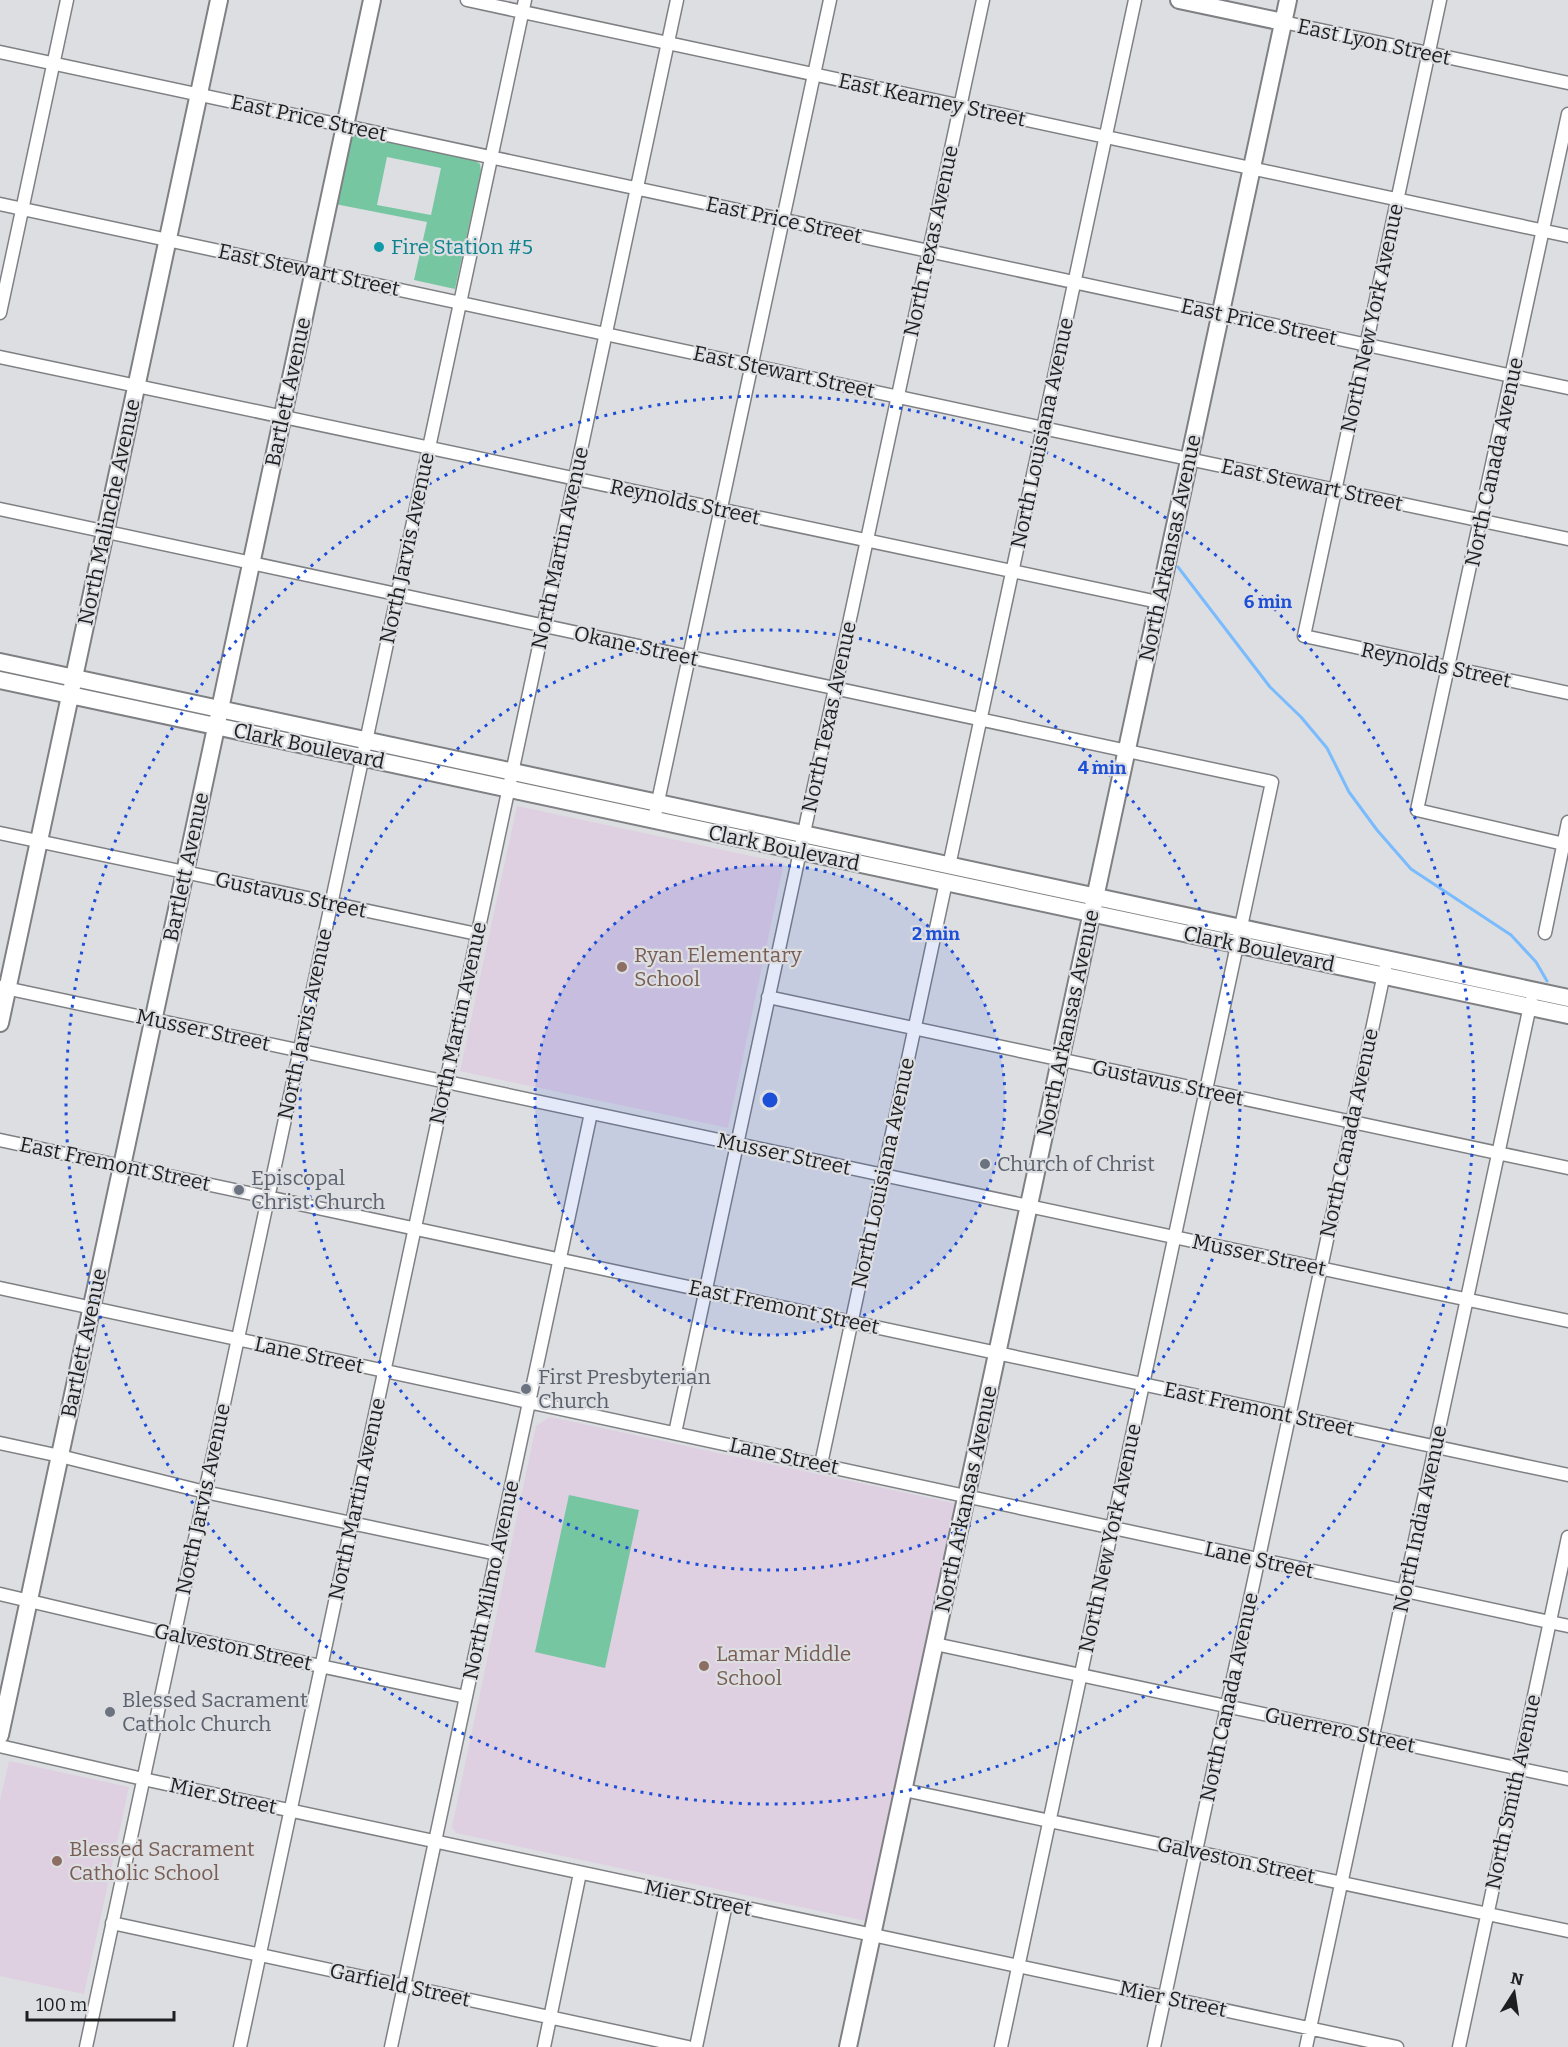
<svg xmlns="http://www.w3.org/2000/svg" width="1568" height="2047" viewBox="0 0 1568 2047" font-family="Bitter,serif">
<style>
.education{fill:#decfe1}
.green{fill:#76c6a2;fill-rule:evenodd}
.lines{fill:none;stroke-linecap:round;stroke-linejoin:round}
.stream{stroke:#79bbfd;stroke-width:3}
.minor-casing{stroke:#7e8083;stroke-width:15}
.major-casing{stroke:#7e8083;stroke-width:20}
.minor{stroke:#fff;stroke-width:12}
.major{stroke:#fff;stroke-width:16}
.ring{fill:none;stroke:#1d4ed8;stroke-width:3;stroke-dasharray:3 6}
.culture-dot{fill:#0f9aa8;stroke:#dddee2;stroke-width:2}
.education-dot{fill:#8d6e63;stroke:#dddee2;stroke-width:2}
.worship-dot{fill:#6b7280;stroke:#dddee2;stroke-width:2}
.labels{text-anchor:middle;stroke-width:4.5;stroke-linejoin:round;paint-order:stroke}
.street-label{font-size:21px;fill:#1e1f20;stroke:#dddee2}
.culture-label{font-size:21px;fill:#0d838f;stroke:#dddee2;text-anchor:start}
.education-label{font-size:21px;fill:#785e54;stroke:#dddee2;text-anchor:start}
.worship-label{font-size:21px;fill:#5b616d;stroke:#dddee2;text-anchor:start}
.centre{fill:#1d4ed8;stroke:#dddee2;stroke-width:3}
.ring-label{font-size:18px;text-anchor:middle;font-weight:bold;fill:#1d4ed8;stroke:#dddee2;stroke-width:4.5;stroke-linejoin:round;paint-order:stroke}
</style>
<rect width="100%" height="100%" fill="#dddee2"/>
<!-- education -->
<path class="education" d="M517,806L784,863L728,1128L460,1071Z
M550,1417L958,1504L866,1921L456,1833L452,1827L536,1426Z
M9,1761L129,1787L84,1994L0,1976V1801Z"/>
<!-- green -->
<path class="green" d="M355,135L474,160L480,164L481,171L455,289L414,280L427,222L335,204L349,140ZM387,157L441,168L431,215L377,205Z
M569,1495L639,1510L605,1668L535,1652Z"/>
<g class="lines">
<!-- stream -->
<path class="stream" d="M1178,567L1270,687L1301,717L1327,748L1349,792L1377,830L1411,869L1511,935L1536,962L1547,981"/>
<!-- minor casing -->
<g class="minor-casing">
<path id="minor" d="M467,0L1568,236
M1440,0L1304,636L1568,693
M1283,22L1568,83
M0,52L1568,388
M1568,114L1417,810L1568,845
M0,204L1108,442L1568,539
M0,313L67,0
M0,357L1158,602
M0,509L1272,782L1001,2047
M654,820L830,0
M0,833L477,934
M949,866L1135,0
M1545,933L1568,822
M1,987L1568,1321
M768,997L1568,1168
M0,1140L1568,1475
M0,1288L1568,1626
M675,1433L983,0
M0,1443L60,1456L205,1492L497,1554
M821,1464L946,882
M0,1594L174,1635L466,1697
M935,1644L1568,1779
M0,1746L143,1779L1397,2047
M904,1790L1568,1931
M112,1923L688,2047
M86,2047L525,0
M240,2047L677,0
M391,2047L591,1113
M544,2047L580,1873
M696,2047L726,1904
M1154,2047L1385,969
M1306,2047L1531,1001
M1459,2047L1568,1537"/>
</g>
<!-- major casing -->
<g class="major-casing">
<path id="major" d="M1179,0L1283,22
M0,662L1568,998
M0,680L1568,1015
M0,1023L219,0
M0,1735L372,0
M848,2047L1288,0"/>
</g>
<!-- minor -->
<use href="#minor" class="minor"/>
<!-- major -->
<use href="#major" class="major"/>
</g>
<!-- distance rings -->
<circle cx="770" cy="1100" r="235" fill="#1d4ed8" fill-opacity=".12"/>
<g class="ring">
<circle cx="770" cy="1100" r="235"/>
<circle cx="770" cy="1100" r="470"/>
<circle cx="770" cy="1100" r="704"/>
</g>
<!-- markers -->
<circle class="culture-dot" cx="379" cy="247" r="6"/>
<g class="education-dot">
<circle cx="622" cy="967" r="6"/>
<circle cx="704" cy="1666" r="6"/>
<circle cx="57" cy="1861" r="6"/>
</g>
<g class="worship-dot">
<circle cx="985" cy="1164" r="6"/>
<circle cx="239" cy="1190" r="6"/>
<circle cx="526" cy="1389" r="6"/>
<circle cx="110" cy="1712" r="6"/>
</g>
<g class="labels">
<!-- street labels -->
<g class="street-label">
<text transform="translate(1374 42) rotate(12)" y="7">East Lyon Street</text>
<text transform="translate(932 100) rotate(12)" y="7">East Kearney Street</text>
<text transform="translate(309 118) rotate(12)" y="7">East Price Street</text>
<text transform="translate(784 220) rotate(12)" y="7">East Price Street</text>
<text transform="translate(931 241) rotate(-78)" y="7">North Texas Avenue</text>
<text transform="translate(309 270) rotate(12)" y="7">East Stewart Street</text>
<text transform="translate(1372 318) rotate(-78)" y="7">North New York Avenue</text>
<text transform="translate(1259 322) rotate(12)" y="7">East Price Street</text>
<text transform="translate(784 372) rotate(12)" y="7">East Stewart Street</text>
<text transform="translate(288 392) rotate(-78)" y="7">Bartlett Avenue</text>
<text transform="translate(1042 433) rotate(-78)" y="7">North Louisiana Avenue</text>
<text transform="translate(1494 462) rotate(-78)" y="7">North Canada Avenue</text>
<text transform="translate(1312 485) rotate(12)" y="7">East Stewart Street</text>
<text transform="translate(685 502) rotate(12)" y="7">Reynolds Street</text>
<text transform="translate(109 512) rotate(-78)" y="7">North Malinche Avenue</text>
<text transform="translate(407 548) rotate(-78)" y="7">North Jarvis Avenue</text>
<text transform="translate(560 548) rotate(-78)" y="7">North Martin Avenue</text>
<text transform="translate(1170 548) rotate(-78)" y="7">North Arkansas Avenue</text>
<text transform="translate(636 646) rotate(12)" y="7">Okane Street</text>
<text transform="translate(1436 665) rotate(12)" y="7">Reynolds Street</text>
<text transform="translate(829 717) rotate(-78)" y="7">North Texas Avenue</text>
<text transform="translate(309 746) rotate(12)" y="7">Clark Boulevard</text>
<text transform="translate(784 848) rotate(12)" y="7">Clark Boulevard</text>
<text transform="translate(186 867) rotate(-78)" y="7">Bartlett Avenue</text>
<text transform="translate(291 895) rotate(12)" y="7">Gustavus Street</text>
<text transform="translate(1259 949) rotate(12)" y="7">Clark Boulevard</text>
<text transform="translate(458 1023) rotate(-78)" y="7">North Martin Avenue</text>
<text transform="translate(1068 1023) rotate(-78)" y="7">North Arkansas Avenue</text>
<text transform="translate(305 1024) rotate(-78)" y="7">North Jarvis Avenue</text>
<text transform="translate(203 1030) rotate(12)" y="7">Musser Street</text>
<text transform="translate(1168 1083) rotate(12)" y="7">Gustavus Street</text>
<text transform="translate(1349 1133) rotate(-78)" y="7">North Canada Avenue</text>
<text transform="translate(784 1154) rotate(12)" y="7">Musser Street</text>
<text transform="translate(115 1164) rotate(12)" y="7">East Fremont Street</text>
<text transform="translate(883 1173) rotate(-78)" y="7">North Louisiana Avenue</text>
<text transform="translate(1259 1255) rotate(12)" y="7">Musser Street</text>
<text transform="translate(784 1307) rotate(12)" y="7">East Fremont Street</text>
<text transform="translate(84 1343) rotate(-78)" y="7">Bartlett Avenue</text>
<text transform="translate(309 1355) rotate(12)" y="7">Lane Street</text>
<text transform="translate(1259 1409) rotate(12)" y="7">East Fremont Street</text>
<text transform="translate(784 1456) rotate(12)" y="7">Lane Street</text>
<text transform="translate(203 1499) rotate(-78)" y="7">North Jarvis Avenue</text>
<text transform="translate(357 1499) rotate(-78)" y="7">North Martin Avenue</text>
<text transform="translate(966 1499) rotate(-78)" y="7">North Arkansas Avenue</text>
<text transform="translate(1420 1519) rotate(-78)" y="7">North India Avenue</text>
<text transform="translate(1110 1538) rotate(-78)" y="7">North New York Avenue</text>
<text transform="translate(1259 1560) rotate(12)" y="7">Lane Street</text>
<text transform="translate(491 1580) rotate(-78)" y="7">North Milmo Avenue</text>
<text transform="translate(233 1647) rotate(12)" y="7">Galveston Street</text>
<text transform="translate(1229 1697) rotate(-78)" y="7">North Canada Avenue</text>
<text transform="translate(1340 1730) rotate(12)" y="7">Guerrero Street</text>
<text transform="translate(1513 1792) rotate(-78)" y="7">North Smith Avenue</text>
<text transform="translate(223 1796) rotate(12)" y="7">Mier Street</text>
<text transform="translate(1236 1860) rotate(12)" y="7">Galveston Street</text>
<text transform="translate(698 1898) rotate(12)" y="7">Mier Street</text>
<text transform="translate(400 1985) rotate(12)" y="7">Garfield Street</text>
<text transform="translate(1173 1999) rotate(12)" y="7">Mier Street</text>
</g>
<!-- culture labels -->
<g class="culture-label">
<text x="391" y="254">Fire Station #5</text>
</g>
<!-- education labels -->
<g class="education-label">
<text x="634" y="962">Ryan Elementary<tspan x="634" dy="24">School</tspan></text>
<text x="716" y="1661">Lamar Middle<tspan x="716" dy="24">School</tspan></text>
<text x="69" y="1856">Blessed Sacrament<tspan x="69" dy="24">Catholic School</tspan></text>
</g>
<!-- worship labels -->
<g class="worship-label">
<text x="997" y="1171">Church of Christ</text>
<text x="251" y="1185">Episcopal<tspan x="251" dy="24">Christ Church</tspan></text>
<text x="538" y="1384">First Presbyterian<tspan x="538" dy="24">Church</tspan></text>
<text x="122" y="1707">Blessed Sacrament<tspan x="122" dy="24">Catholc Church</tspan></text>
</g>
</g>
<circle cx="770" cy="1100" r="9" class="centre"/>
<g class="ring-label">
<text x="1268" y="608">6 min</text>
<text x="1102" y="774">4 min</text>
<text x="936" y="940">2 min</text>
</g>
<!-- north arrow -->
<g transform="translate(1514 1993) rotate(12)" stroke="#dddee2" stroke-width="4.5" paint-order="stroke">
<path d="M0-4.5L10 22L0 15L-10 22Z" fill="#1e1f20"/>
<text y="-9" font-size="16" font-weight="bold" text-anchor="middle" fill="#1e1f20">N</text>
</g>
<!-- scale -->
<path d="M27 2011v9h147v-9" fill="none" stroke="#1e1f20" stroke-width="3"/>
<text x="36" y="2011" font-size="18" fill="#1e1f20" stroke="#dddee2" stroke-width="4.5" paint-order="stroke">100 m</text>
</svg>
